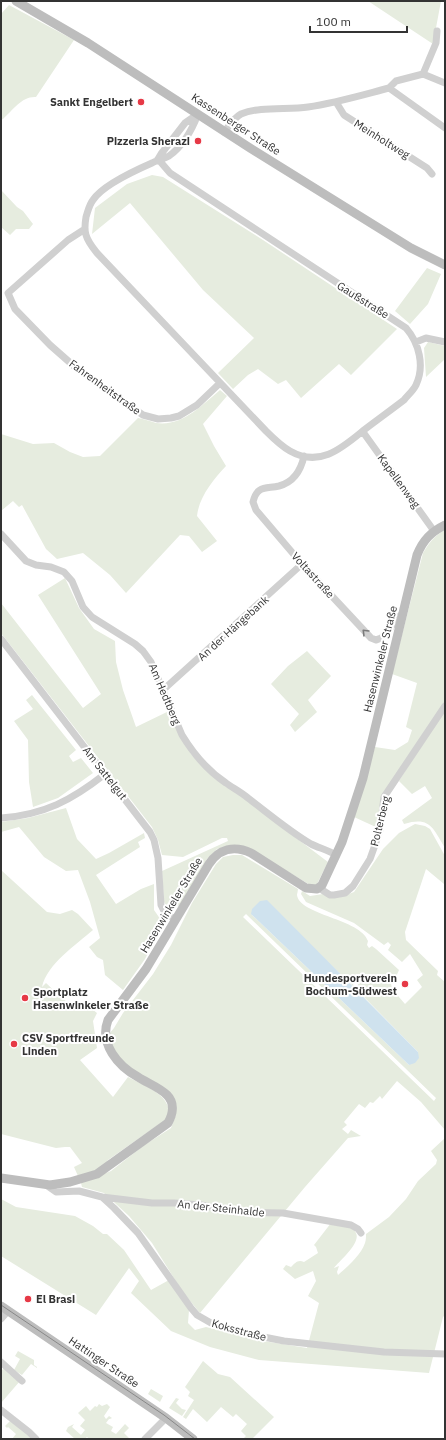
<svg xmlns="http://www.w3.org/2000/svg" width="446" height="1440" viewBox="0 0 446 1440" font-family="'IBM Plex Sans',sans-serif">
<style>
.green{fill:#e6ecdf;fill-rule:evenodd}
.water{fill:#cfe2ee}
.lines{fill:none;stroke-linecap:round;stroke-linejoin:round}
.street{stroke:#d0d0d0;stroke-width:7}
.secondary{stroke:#bdbdbd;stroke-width:9}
.tram{stroke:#888;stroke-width:1}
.oneway{stroke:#7a7a7a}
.poi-dot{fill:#e63946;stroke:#fff;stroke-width:1.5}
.labels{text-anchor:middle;stroke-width:4;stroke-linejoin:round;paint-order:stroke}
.poi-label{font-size:11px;font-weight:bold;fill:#333;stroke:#fff;text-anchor:end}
.street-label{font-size:11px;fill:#333;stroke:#fff}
</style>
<rect width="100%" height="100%" fill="#fff"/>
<!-- green -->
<path class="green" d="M368,1H441L433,44Z
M9,5L74,40L36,97C22,96 13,110 3,119L1,120V14Z
M152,175L163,177L263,240L397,329L351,375L339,364L301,398L286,380L278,384L258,369L248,375L233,389L218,373L254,338L203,290L130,203L92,234L95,208L127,184Z
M1,190L17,207L23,211L33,224L29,229H16L10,235L1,227Z
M427,268L441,274L428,304L410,324L395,311Z
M428,342L445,346V359L426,377L424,348Z
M220,390L227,396L203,424L214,446L226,466C213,480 199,497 197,516L217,541L202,552L189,536L180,535L126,593L110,575L83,553L57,559L46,549L22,505L19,507L13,501L1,511V434L33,444L54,443L70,452L83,457L100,456L138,418C144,419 150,421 156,423C182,427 202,405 220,390Z
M445,530V702L386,789L378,828L354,817L375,747L395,750L408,742L412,730L406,727L417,683L392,674L423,553C429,543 434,536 445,530Z
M65,578L79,608L94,629L115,641L116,662L123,690L136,727L169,711L191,754L267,816L328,862L315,888L287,871L232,845L217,849L207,859L180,905L174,908H168L164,902L162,871L228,841L227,838H222L183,857L162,855L158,840L152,827L1,633V603L83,708L101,694L38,595Z
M307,651L331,676L308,700L317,712L295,732L290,725L299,714L271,684L288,666Z
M32,695L76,750L69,756L73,762L81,758L93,773L58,798L33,807L29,782L28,740L14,721L33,709L26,700Z
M445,710V848C433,828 430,816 404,824L402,820L432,798L425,786L412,794L399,781L427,736Z
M66,808L77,839L96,859L109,853L144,833L145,838L138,842L140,847L96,875L116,904L141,889L154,884V910L163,923L145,959L123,990L105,975L103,960L97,957L89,947L100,938L90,902L78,870L66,871L44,857L19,827L1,832V822L28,818Z
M415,824L425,826L430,829L445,856V881L444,884L426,869L405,932L406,940L438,971L437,975L445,982V1130L421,1102L397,1081L382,1099L380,1096L373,1103L370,1102L365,1108L359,1104L344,1122L347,1125L342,1129L348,1134L351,1130L361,1136L348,1138L305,1187L200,1313L182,1291L152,1243L129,1216L104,1193L82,1187L81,1183L111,1171L143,1146L171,1128L176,1115V1108C159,1093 121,1065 112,1046C111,1043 110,1038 109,1034L114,1028L123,1013L153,974L171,945L192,903L216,864L223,857L233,855H242L298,889C298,890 297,895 297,895C299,915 361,919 368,941L367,945L369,948L372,946L376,949L399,970L395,979L391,983L392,989L405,1004L422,987L417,980L423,975L410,954L402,962L388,950L391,945L388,942L384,945L354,923L306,902L301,894L302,891L310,896L323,894L331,898L341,897L354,892L383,849L399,833ZM246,914L436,1098L434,1101L243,917ZM251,914L331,965L355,988L351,980H356L363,996L418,1052L409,1065Z
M1,870L47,912L60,914L72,910L78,914L93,930C76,945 47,964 42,987L46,983L62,998L75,1008L82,1001L97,1013L93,1021L97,1048L80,1060L113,1097L128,1077C144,1086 174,1095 168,1118L108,1160C103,1170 88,1174 78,1176L74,1167L82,1163L70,1147H65L56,1148L1,1134Z
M445,1138V1315L443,1317L429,1373L259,1360L210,1347L171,1331L131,1293L139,1281L129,1268L96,1315L1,1256V1199L16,1207L75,1216L93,1226L103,1234H107L124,1250L151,1290L169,1280L189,1310L188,1323L195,1330L206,1327L257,1340L307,1348L319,1303L308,1296L316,1281L313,1271L295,1279L283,1269L286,1265L291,1267C295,1263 298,1259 304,1262L318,1253L316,1247L314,1245L331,1223C337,1225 347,1225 352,1229C368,1238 339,1261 334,1268L339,1266L337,1272L338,1275C347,1267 361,1255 365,1243C366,1240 366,1237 366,1234L389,1217L406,1199L418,1181L436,1164L437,1160L431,1151Z
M18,1351L34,1360V1365L37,1367V1368L31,1364L22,1375L14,1370L20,1359L15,1356Z
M203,1361L218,1374L230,1377L274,1417L252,1439H245L244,1438L246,1436L241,1431L247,1424L236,1414L233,1417L221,1407L207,1422L193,1409L186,1419L183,1417L194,1400L188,1396L190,1392L185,1387Z
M4,1367L20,1381L1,1403V1372Z
M151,1389L163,1396L160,1402L148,1394Z
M176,1398L179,1399L176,1403L182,1409L186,1410L182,1416L169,1408Z
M99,1404L102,1406L107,1404L110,1407L104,1416L106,1419L109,1416L112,1418L110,1419H109L106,1423L113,1427L111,1431L116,1434L125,1424L129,1428L124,1433L130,1439H89L87,1437L85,1439H75L66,1431L68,1427L74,1424L72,1427L81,1435L85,1430L80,1426L85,1420L78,1413L86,1406L90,1411L95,1406L97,1407Z
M10,1421L24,1431L31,1439H12L16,1434L8,1427L7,1428L5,1426Z"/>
<!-- water -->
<path class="water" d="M267,900L418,1052L419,1058L415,1063L409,1065L251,914L252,909L260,901Z"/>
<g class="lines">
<!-- street -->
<path class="street" d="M423,74L436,43L437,31
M389,88L396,81L423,74L445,83
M336,102L344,115L427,168L432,174
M224,132C229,126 235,117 241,114C260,106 288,110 308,107C335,103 362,95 389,88L445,128
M158,159L170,173L406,328C419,343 425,366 416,385C413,391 408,395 404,400C391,410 377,420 364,430C342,448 320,468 290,451C281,446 273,438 266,431L97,253C93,248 88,242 86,235C84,229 85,223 86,217C88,211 89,205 93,200C102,186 136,170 152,163C157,160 164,159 169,156C183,146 192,130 198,114
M158,159L161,154L185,123L198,114
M85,229L68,240L8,293L15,309L50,345L75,367L105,389L143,415L158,419L171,418L179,416L197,405L220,383
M416,342L426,338L445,342
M363,432L434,531
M304,456C301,470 294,482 279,486C266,489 257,485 253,502L256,510L302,564L371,638L376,640C391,636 391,620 403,614
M1,534L26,561L36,565L51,567L64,572L72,581L83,607L92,617L135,644L143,651L151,662L182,735C193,753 208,771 226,783C233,788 241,792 248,798C269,814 289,831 311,844C319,848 328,850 336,855
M1,639L150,832L154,840L158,858L161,905L165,913L175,919
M163,690L302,564
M1,818C44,815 72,800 105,774
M319,888L330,895H334L345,893L353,886L370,859L375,845L380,830L384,797L445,706
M46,1185L56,1192L79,1191L102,1197L114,1208L138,1233L191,1308L197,1315L211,1323L243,1333L284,1341L384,1352L445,1354
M102,1197L152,1203H174L201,1205L236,1212L283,1213L351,1225L358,1229L361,1233
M1,1319L8,1311
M1,1362L22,1381
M1,1410L29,1432L36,1439
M145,1439L166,1418"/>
<!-- secondary -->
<path class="secondary" d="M16,1L88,43L250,148L411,248L445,265
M1,1178L50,1185L70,1182L97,1174L168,1123C173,1114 175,1103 167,1095C159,1087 147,1083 138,1077C118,1066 99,1044 108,1020L146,969L209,864C219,849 234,845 251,853L306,888L317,889L322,885L342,842L363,778L417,555C423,540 431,532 445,525
M1,1306L166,1418L193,1439"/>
<!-- tram -->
<path class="tram" d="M1,1305L164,1415L195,1439"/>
</g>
<!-- one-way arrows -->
<defs><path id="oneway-chevron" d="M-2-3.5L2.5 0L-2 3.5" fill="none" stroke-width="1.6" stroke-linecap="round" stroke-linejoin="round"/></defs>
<use class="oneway" href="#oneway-chevron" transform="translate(365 632) rotate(-135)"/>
<!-- markers -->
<g class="poi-dot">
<circle cx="141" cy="102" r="4"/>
<circle cx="198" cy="141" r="4"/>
<circle cx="405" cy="984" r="4"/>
<circle cx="25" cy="998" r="4"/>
<circle cx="14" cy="1044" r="4"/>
<circle cx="28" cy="1299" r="4"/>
</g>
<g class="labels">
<!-- poi labels -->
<g class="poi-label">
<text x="133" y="106">Sankt Engelbert</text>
<text x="190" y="145">Pizzeria Sherazi</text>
<text x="397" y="982">Hundesportverein<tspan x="397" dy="13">Bochum-Südwest</tspan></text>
<text x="33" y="996" text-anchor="start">Sportplatz<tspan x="33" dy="13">Hasenwinkeler Straße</tspan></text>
<text x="22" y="1042" text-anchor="start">CSV Sportfreunde<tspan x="22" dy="13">Linden</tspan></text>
<text x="36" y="1303" text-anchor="start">El Brasi</text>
</g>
<!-- street labels -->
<g class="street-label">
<text transform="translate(236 124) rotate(33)" y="4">Kassenberger Straße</text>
<text transform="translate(382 139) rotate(32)" y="4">Meinholtweg</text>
<text transform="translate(363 300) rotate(32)" y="4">Gaußstraße</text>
<text transform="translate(105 387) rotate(36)" y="4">Fahrenheitstraße</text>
<text transform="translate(399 481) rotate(54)" y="4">Kapellenweg</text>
<text transform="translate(313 575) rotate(48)" y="4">Voltastraße</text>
<text transform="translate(233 628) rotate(-42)" y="4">An der Hängebank</text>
<text transform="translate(380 659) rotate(-76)" y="4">Hasenwinkeler Straße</text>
<text transform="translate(165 694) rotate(67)" y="4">Am Hedtberg</text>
<text transform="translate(105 773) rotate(52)" y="4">Am Sattelgut</text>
<text transform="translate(380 821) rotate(-76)" y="4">Polterberg</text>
<text transform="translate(171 905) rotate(-59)" y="4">Hasenwinkeler Straße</text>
<text transform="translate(221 1208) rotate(6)" y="4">An der Steinhalde</text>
<text transform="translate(239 1330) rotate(15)" y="4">Koksstraße</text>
<text transform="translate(104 1362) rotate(34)" y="4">Hattinger Straße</text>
</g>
</g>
<!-- border -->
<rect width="446" height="1440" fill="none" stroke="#333333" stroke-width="4"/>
<!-- scale -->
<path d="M310 26v6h97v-6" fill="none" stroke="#333333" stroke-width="2"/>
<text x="316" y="26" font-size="12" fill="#333333" stroke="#ffffff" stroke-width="3" paint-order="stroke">100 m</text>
</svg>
